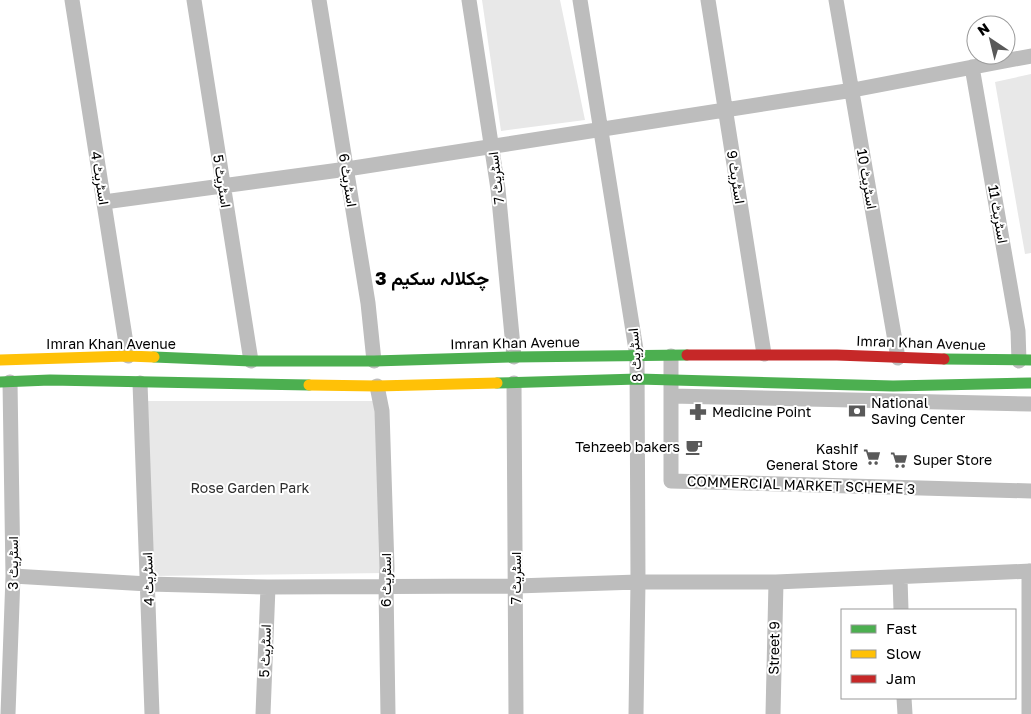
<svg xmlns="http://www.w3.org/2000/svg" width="1031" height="714" viewBox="0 0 1031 714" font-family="'Golos Text',Vazirmatn,sans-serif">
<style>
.green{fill:#e8e8e8}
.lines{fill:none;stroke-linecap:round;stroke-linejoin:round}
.street{stroke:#bdbdbd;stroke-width:15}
.fast{stroke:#4caf50;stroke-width:11}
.slow{stroke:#ffc107;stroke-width:11}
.jam{stroke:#c62828;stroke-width:11}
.labels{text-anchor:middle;stroke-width:4;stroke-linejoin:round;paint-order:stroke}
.street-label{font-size:14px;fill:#000;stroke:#fff}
.poi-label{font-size:14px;fill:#000;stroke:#fff;text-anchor:start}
.park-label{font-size:14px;fill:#2d2d2d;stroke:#fff}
.district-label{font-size:19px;font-weight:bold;fill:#000;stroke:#fff}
</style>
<rect width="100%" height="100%" fill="#fff"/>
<!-- green -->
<path class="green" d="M482,0H560L585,120L501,131Z
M1031,74V253L1025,254L995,82Z
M144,401H384L385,573L151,576Z"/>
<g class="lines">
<!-- street -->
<path class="street" d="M72,0L128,356
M194,0L251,361
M319,0L368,303L374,361
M469,0L498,189L514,357
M580,0L637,356L638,582L636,714
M708,0L764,354
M836,0L898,358
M972,67L1018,331L1019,361
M104,202L347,169L853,90L1031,56
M671,356V481L1031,491
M140,383L152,714
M514,383L516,714
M377,386L382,411L387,568L386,586L388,714
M671,396L1031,404
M1029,571V714
M13,576L148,584L268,587L516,586L638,582H776L1031,571
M900,578L901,610
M904,698L905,714
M8,714L13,576L10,382
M263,714L268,587
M773,714L776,582"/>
<!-- fast -->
<path class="fast" d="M154,357L251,361H374L514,357L687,355
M944,359L1031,360
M0,382L50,380L309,385
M497,383L638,379L893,386L1031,383"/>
<!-- slow -->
<path class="slow" d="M0,360L128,356L154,357
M309,385L377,386L497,383"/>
<!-- jam -->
<path class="jam" d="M687,355H837L944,359"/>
</g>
<!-- icons -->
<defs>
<g id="bank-bare" transform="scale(1.35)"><path d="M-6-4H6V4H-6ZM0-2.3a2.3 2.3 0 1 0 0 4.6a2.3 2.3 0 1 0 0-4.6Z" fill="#595959" stroke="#fff" stroke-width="2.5" paint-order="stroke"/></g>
<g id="pharmacy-bare" transform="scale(1.35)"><path d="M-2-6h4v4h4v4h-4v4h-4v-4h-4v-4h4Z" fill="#595959" stroke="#fff" stroke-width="2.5" paint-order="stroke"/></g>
<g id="cafe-bare" transform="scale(1.35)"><path d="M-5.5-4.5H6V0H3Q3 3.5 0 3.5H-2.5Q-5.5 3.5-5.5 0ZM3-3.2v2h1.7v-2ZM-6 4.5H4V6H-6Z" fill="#595959" stroke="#fff" stroke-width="2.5" paint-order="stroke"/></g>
<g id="supermarket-bare" transform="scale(1.35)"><path d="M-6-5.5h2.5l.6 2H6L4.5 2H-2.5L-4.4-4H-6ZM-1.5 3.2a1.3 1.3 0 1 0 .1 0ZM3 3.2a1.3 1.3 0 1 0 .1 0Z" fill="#595959" stroke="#fff" stroke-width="2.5" paint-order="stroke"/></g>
</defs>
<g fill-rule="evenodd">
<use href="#bank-bare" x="857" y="411"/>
<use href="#pharmacy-bare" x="698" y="412"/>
<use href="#cafe-bare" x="694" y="447"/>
<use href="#supermarket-bare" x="872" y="457"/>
<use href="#supermarket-bare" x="899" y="460"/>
</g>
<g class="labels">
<!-- street labels -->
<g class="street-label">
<text transform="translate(736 177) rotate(81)" y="5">اسٹریٹ 9</text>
<text transform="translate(100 178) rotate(81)" y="5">اسٹریٹ 4</text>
<text transform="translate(496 178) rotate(-97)" y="5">اسٹریٹ 7</text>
<text transform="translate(867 179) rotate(80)" y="5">اسٹریٹ 10</text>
<text transform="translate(348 180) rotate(81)" y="5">اسٹریٹ 6</text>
<text transform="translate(222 181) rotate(81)" y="5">اسٹریٹ 5</text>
<text transform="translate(998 214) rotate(80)" y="5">اسٹریٹ 11</text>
<text transform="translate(515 343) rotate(-1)" y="5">Imran Khan Avenue</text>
<text transform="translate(921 343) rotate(2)" y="5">Imran Khan Avenue</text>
<text x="111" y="349">Imran Khan Avenue</text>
<text transform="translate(635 355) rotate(-95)" y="5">اسٹریٹ 8</text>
<text transform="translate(801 485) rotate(2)" y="5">COMMERCIAL MARKET SCHEME 3</text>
<text transform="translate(13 563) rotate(-90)" y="5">اسٹریٹ 3</text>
<text transform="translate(516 578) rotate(-90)" y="5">اسٹریٹ 7</text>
<text transform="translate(148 579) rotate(-92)" y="5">اسٹریٹ 4</text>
<text transform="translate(386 580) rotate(-90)" y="5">اسٹریٹ 6</text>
<text transform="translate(774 648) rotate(-89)" y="5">Street 9</text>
<text transform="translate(265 651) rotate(-88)" y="5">اسٹریٹ 5</text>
</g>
<!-- poi labels -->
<g class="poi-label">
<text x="871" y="408">National<tspan x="871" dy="16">Saving Center</tspan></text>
<text x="712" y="417">Medicine Point</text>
<text x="680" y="452" text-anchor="end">Tehzeeb bakers</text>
<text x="858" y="454" text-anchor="end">Kashif<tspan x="858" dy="16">General Store</tspan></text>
<text x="913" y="465">Super Store</text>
</g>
<!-- park labels -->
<g class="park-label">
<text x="250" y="493">Rose Garden Park</text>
</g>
<!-- district labels -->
<g class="district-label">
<text x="432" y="285">چکلالہ سکیم 3</text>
</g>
</g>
<!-- legend -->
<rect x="841" y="609" width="175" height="90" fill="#ffffff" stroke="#999999"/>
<rect x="851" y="625" width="25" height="8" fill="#4caf50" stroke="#999999"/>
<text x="886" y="634" font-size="15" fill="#000000">Fast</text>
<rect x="851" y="650" width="25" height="8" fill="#ffc107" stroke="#999999"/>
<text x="886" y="659" font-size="15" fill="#000000">Slow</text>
<rect x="851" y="675" width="25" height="8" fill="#c62828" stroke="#999999"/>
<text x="886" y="684" font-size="15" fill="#000000">Jam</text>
<!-- north arrow -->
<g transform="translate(991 40) rotate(325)"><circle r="24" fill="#ffffff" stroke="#999999"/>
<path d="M0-4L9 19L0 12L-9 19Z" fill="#595959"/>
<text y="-8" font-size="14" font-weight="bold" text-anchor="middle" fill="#000000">N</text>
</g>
</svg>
